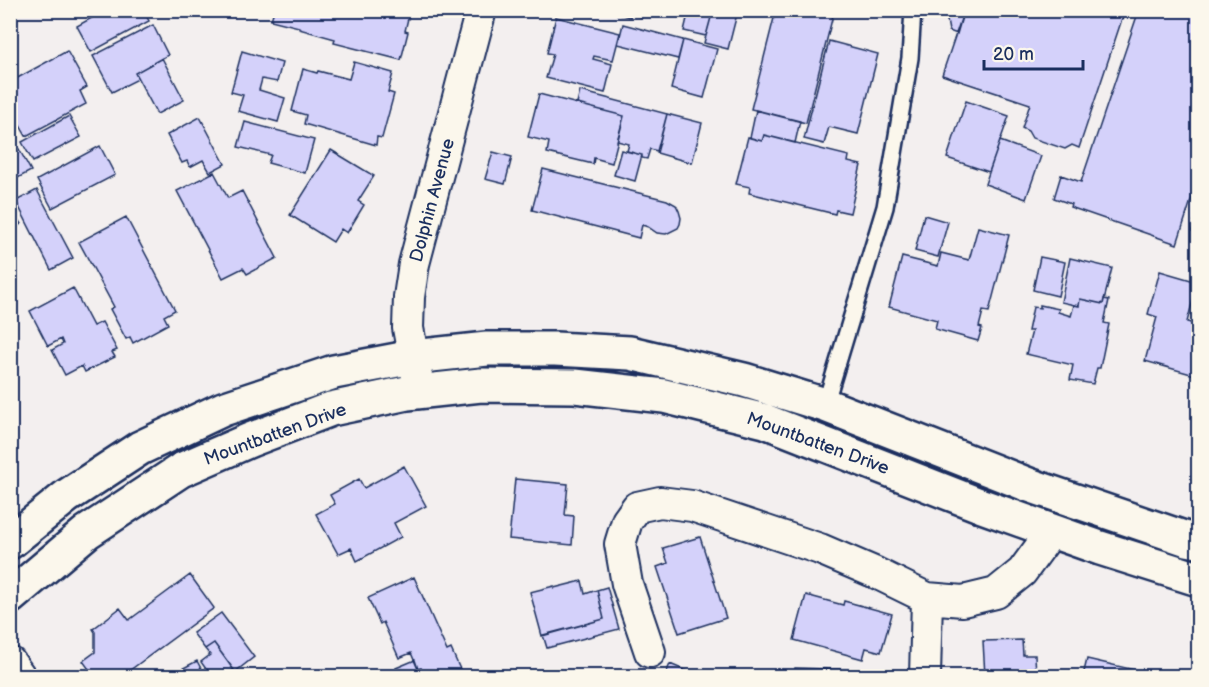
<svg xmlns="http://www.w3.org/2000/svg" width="1209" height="687" viewBox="0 0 1209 687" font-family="'Balsamiq Sans',sans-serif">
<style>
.building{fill:#d4d1fa;stroke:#1b2f5e;stroke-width:1.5}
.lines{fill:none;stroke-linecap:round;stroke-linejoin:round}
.lane-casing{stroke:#1b2f5e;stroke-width:20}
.street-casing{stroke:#1b2f5e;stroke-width:34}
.secondary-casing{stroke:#1b2f5e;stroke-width:38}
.lane{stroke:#fbf7ec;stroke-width:15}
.street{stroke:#fbf7ec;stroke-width:30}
.secondary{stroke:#fbf7ec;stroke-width:33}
.labels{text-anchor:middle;stroke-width:4.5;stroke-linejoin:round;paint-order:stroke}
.street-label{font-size:18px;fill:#1b2f5e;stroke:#fbf7ec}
</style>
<rect width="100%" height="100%" fill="#f3efef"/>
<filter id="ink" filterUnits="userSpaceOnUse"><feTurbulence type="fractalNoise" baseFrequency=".0167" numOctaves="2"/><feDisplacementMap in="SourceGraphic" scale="12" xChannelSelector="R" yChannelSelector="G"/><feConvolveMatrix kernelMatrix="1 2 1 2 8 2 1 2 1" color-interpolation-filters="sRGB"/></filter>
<g filter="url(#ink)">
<!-- building -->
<path class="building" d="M106,10H143L149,21L91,52L77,26Z
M274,10H410L405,31L408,32L401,60L334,43L335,39L299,29V27L271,20Z
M603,10H644L642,17L631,14L630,17Z
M689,10H713L706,36L684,31Z
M713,10H738L728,49L704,43Z
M776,10H840V12L834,11L806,123L751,109Z
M945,10H964L957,34L949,31Z
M964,10H1125L1079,148L1072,145L1065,149L1032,138L1028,131L1022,128L1030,104L942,75Z
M1139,10H1198V179L1177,244L1070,207L1071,204L1054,198L1061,175L1081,182Z
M556,17L620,33L613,60L594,56L593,59L612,64L605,93L546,78L553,54L547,53Z
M623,24L683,40L678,59L618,44Z
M153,25L168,55L135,73L138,79L112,92L93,56Z
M683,40L717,49L704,98L671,89Z
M829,41L878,54L858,134L829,127L824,144L804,139Z
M67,51L87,87L80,91L86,104L26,136L10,108V82Z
M242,51L282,63L277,82L262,79L259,90L285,98L278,122L238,111L243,95L231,92Z
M162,58L184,100L157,114L135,73Z
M354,62L393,73L388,92L394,94L382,138L377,137L376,145L304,124L306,115L292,111L303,69L317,73L318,71L349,79Z
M580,91L667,114L657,151L650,149L647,159L642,158V155L627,151L629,144L617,141L624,116L577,104Z
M539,94L624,116L612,163L594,158L593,164L547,153L549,142L528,137Z
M966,101L1009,116L989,172L947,158Z
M756,110L800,121L795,143L764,135L762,141L750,138Z
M667,114L702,123L692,163L657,153Z
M69,116L81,137L33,162L22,142Z
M200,117L225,164L210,172L203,160L190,167L187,161L182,163L167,135Z
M245,122L314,140L305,173L268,163L271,155L238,147Z
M764,135L849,156L848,162L861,165L850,213L836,210L835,214L749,193L750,187L736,184L748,137L762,141Z
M1000,141L1041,156L1026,199L985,184Z
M100,146L115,175L52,208L37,180Z
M19,149L31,171L10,182V153Z
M331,150L374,176L358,201L364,205L347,233L341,229L333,242L290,215Z
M621,150L642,155L635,181L614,175Z
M493,152L512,157L505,184L485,179Z
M543,169L667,200L676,205L679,211L681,218L680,224L678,228L666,234L657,233L648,227L642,225L639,238L532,210Z
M214,172L228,198L242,191L277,258L247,274L243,268L223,278L177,191Z
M37,190L73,258L51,270L16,201Z
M1198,207V233L1192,231Z
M10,208L21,224L10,231Z
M924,215L948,222L938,257L915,251Z
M126,217L175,310L164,316L168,324L133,343L130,337L126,339L110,309L114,307L79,242Z
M978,227L1009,235L989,312L983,311L979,327L982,328L978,341L935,329L937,320L889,307L902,257L938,266L941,253L969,260Z
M1040,257L1065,262L1058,296L1033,290Z
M1070,258L1112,268L1103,304L1080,299L1079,306L1061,302Z
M1160,271L1198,282L1187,322L1198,325V322V376L1145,361L1157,317L1148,314Z
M73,288L93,326L102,322L117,350L112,352L115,357L85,372L82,366L65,375L52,350L63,344L61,339L48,346L30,311Z
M1080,299L1103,304L1104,299L1109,300L1104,323L1109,324L1100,368H1097L1093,384L1070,380L1073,365L1026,354L1032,331H1028L1033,307L1040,308V305L1059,309L1058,312L1071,316L1074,305L1079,306Z
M404,466L426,506L394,523L401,537L357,561L351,548L338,554L316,514L335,504L330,495L359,479L364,488Z
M515,479L568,484L565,515L574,516L572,545L509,539Z
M700,537L726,618L679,633L657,567L668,563L663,548Z
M190,575L214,608L122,676H94L83,661L95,652V632L93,629L120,608L129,620Z
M414,577L447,651L451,649L463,676H425L421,668L418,669L411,653L399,658L383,622L380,624L368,598Z
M582,581L585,594L597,590L604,619L542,636L530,592L554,586V588Z
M607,587L619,629L547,648L543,635L604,619L597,590Z
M806,595L843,605L844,601L892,614L881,652L866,648L863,659L794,640Z
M221,613L254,657L235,672L214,643L205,649L193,633Z
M1022,640L1023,655H1035L1036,676H985L983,641Z
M214,643L234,670L224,676H211L201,662L210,655L205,649Z
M1087,659L1139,671L1138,676H1083Z
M415,660L418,669L421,668L425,676H400L396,668Z
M197,661L205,676H168Z
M670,664L698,676H665Z
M795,668L826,669V676H794Z
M826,669L876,670L875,676H826Z"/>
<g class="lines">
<!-- lane casing -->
<g class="lane-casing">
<path id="lane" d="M825,405L885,207L910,58L913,10"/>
</g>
<!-- street casing -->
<g class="street-casing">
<path id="street" d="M418,382L408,328L409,297L414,264L481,10
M650,652L627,584L620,544L627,521L637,507L660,502L692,506L820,549L876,573L927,598L963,601L996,593L1022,572L1052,531
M10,662L20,676
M925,676L927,598"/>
</g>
<!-- secondary casing -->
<g class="secondary-casing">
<path id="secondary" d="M10,542L67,496L140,448L223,409L334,372L413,357L487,349H555L630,353L744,380L825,405L1029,485L1187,539L1198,541
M10,597L87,532L181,470L250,440L331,409L407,393L481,385L575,386L664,396L765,421L982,506L1052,531L1100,548L1198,579"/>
</g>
<!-- lane -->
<use href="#lane" class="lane"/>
<!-- street -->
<use href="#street" class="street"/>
<!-- secondary -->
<use href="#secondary" class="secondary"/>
</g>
</g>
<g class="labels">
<!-- street labels -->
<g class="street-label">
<text transform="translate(432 200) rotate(-75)" y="6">Dolphin Avenue</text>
<text transform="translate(275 434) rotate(-20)" y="6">Mountbatten Drive</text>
<text transform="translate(818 443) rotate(20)" y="6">Mountbatten Drive</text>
</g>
</g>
<!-- margin -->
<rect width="1209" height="687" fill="none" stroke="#fbf7ec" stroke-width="36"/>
<rect x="18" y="18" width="1173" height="651" fill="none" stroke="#1b2f5e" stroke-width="2" filter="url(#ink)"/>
<!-- scale -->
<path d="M984 60v9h99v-9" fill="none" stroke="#1b2f5e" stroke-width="3"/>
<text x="993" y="60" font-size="18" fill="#1b2f5e" stroke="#fbf7ec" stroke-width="4.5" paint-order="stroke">20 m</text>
</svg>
